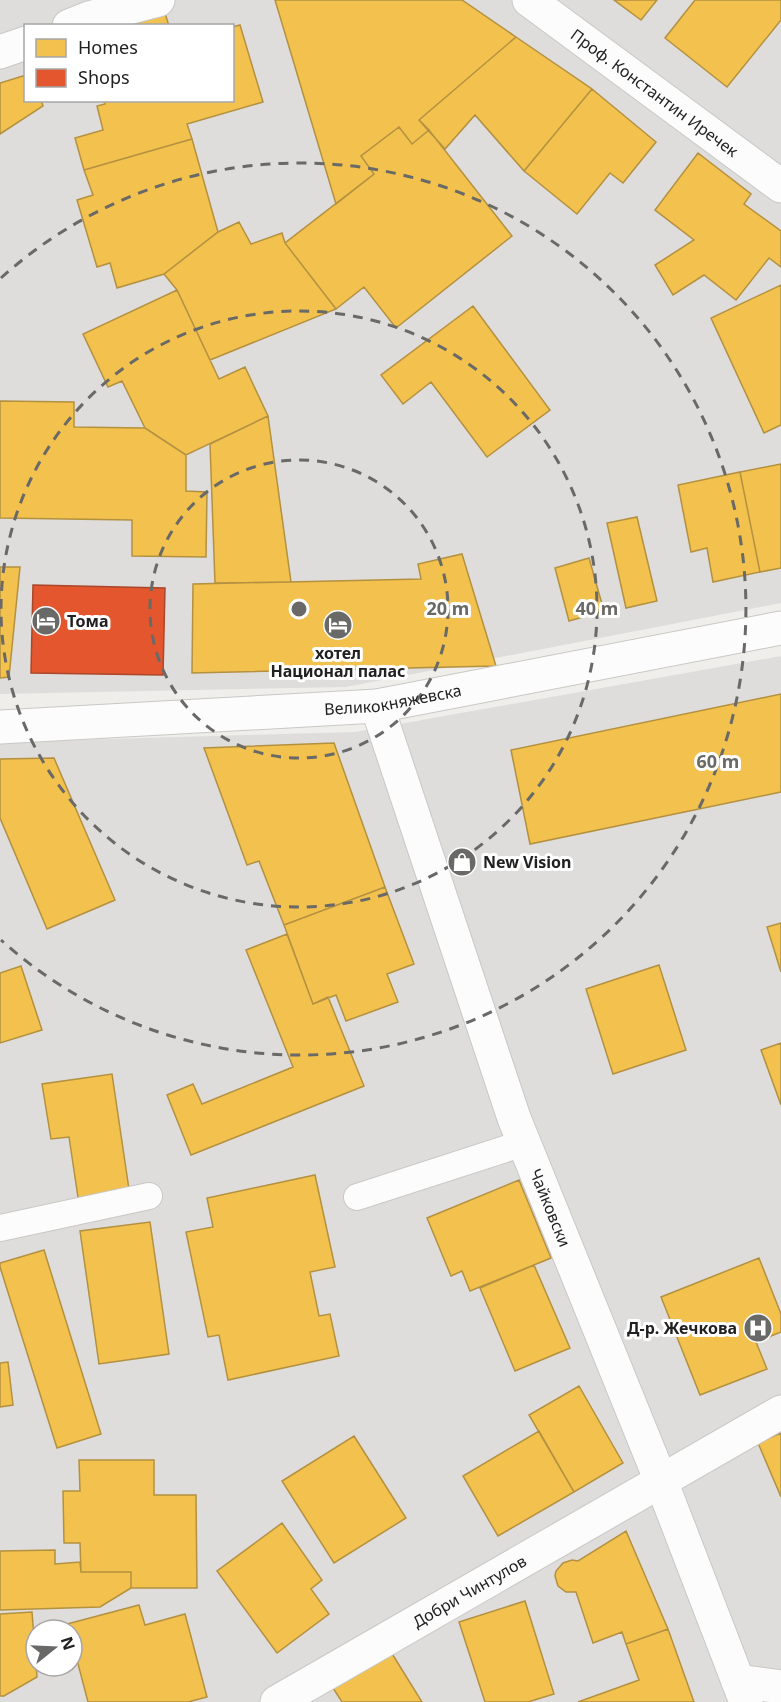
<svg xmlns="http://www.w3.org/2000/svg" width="781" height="1702" viewBox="0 0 781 1702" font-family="'Noto Sans',sans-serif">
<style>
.residential{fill:#dfdddb;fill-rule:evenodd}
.religious{fill:#dedddb}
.homes{fill:#f2c14e;stroke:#b39140;stroke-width:1.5}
.shops{fill:#e4572e;stroke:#aa472a;stroke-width:1.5}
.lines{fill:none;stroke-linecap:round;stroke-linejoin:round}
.lane-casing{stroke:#c8c8c6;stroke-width:28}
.street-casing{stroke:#c8c8c6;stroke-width:35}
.lane{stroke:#fdfcfc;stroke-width:26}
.street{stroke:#fdfcfc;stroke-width:33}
.ring{fill:none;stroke:#696967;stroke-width:3;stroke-dasharray:10 8}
.labels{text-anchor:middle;stroke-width:6;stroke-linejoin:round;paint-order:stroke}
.street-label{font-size:16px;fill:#212121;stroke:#fff}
.poi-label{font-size:16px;font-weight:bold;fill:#212121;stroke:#fff;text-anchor:start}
.centre{fill:#696967;stroke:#fff;stroke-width:3}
.ring-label{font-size:18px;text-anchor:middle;font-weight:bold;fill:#696967;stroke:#fff;stroke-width:6;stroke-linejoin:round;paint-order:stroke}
</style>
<rect width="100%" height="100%" fill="#f0eeea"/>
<!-- residential -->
<path class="residential" d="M0,0H781V603L346,687L0,694ZM26,26H232V100H26Z
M781,656V1702H0V742L355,732ZM36,1630H72V1666H36Z"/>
<!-- religious -->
<path class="religious" d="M386,380L403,404L424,448L443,521L399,534L411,571L317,575L285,425Z"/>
<!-- homes -->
<path class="homes" d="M275,0H462L516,37L419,120L429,130L412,144L399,127L361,156L374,174L336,204Z
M614,0H657L641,20Z
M695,0H781V20L727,87L665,38Z
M165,13L169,26H121Z
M240,25L263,102L187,124L192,139L84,170L75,138L103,130L97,106L105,104L104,100H232V27Z
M516,37L592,89L524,171L475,115L445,149L419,120Z
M26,75V100H41L43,106L0,134V83Z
M592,89L656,142L623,183L610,173L577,214L524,171Z
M399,127L412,144L429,130L512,236L396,328L364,287L336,309L285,243L374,174L361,156Z
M192,139L218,232L164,274L117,288L110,263L97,267L77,200L93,195L84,170Z
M698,153L751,194L744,204L781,231V267L769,258L736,300L704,275L673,295L655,265L694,240L655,210Z
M239,222L251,244L282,233L285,243L336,309L210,360L177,290L164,274L218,232Z
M781,285V425L764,433L711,318Z
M177,290L219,379L245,367L268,416L186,455L145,428L122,381L108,387L83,334Z
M473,306L550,410L487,457L431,382L403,404L381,375Z
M0,401L74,402V427L145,428L186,455V491L207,492L206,557L132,556V520L0,518Z
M268,416L291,582L215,583L210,444Z
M781,464V568L760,572L740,472Z
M740,472L760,572L713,582L707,548L691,552L678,485Z
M637,517L657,601L626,608L607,523Z
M462,554L496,666L192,673L193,584L421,579L418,564Z
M589,558L604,611L569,621L555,568Z
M0,567H20L9,677L0,678Z
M781,694V792L530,844L511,750Z
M334,743L385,887L284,925L259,861L247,865L204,748Z
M54,758L115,900L47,929L0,818V759Z
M385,887L414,964L387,974L398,1002L346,1021L336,995L313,1004L284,925Z
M781,923V972L767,927Z
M287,934L313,1004L328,997L364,1086L191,1155L167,1095L193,1084L202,1104L293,1067L246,950Z
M659,965L686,1050L613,1074L586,989Z
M21,966L42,1030L0,1043V973Z
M781,1043V1105L761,1050Z
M112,1074L130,1196L79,1204L69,1137L51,1139L42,1084Z
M315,1175L335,1267L310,1272L319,1316L330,1314L339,1356L228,1380L219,1335L208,1337L186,1232L213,1227L207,1198Z
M519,1180L551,1258L470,1291L462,1271L451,1276L427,1218Z
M150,1222L169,1354L99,1364L80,1231Z
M44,1250L101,1434L57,1448L0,1267V1263Z
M759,1258L781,1314V1332L756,1342L767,1369L700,1395L661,1297Z
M534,1265L570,1348L515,1371L480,1288Z
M8,1362L13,1405L0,1407V1363Z
M579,1386L623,1463L574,1492L529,1415Z
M539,1431L574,1492L498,1536L463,1476Z
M781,1433V1497L758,1443Z
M354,1436L406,1518L334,1563L282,1481Z
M79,1460H154V1495H196L197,1588H131V1572H81L80,1543H64L63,1491H80Z
M282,1523L322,1580L311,1589L329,1614L277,1653L217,1571Z
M626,1531L668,1629L626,1644L622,1632L593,1643L576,1592H566L558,1586L555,1576L556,1571L563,1563L572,1560L578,1561Z
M55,1550V1564L80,1562L81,1572H131V1588L100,1607L0,1610V1551Z
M525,1601L554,1694L528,1702H485L459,1622Z
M139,1605L145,1625L185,1614L207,1697L188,1702H88L72,1641V1630H69L67,1624Z
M32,1612L37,1677L4,1696H0V1614Z
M668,1629L694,1702H578L639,1680L626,1644Z
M391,1652L422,1702H342L333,1688Z"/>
<!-- shops -->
<path class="shops" d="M33,585L165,588L163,675L31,673Z"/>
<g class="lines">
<!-- lane casing -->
<g class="lane-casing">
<path id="lane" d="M357,1197L524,1143
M0,1228L149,1196"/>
</g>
<!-- street casing -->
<g class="street-casing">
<g id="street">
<path id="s1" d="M529,0L781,186"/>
<path d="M69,26L89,18L158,0"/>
<path d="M0,52L26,43"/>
<path id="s2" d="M377,706L514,1118L661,1481L746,1702"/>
<path id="s3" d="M0,727L377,706L781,628"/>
<path d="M738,1681L781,1687"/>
<path id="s4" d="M277,1702L781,1412"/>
</g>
</g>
<!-- lane -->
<use href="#lane" class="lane"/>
<!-- street -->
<use href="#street" class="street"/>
</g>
<!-- distance rings -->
<g class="ring">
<circle cx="299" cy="609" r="149"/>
<circle cx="299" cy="609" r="298"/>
<path d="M1 278A446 446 0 1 1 1 940"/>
</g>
<!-- icons -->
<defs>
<g id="hotel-disc" transform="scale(1.5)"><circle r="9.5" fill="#696967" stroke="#fff"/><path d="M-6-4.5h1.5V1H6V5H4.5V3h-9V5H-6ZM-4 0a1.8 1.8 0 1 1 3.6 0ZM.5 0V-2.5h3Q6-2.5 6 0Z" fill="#fff"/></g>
<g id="shop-disc" transform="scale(1.5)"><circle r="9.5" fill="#696967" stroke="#fff"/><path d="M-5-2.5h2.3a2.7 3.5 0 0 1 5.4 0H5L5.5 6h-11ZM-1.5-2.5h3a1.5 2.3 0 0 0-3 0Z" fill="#fff"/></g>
<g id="hospital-disc" transform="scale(1.5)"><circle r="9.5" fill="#696967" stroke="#fff"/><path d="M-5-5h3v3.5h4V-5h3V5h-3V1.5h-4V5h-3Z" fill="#fff"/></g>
</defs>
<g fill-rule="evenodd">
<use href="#hotel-disc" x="46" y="621"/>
<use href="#hotel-disc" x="338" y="625"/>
<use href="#shop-disc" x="462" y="862"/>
<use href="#hospital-disc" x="758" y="1328"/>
</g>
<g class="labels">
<!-- street labels -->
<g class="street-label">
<text dy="6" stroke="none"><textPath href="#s1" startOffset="156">Проф. Константин Иречек</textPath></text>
<text dy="6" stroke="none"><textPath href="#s3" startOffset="394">Великокняжевска</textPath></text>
<text dy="6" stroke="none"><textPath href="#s2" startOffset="531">Чайковски</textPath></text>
<text dy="6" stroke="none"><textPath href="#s4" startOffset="222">Добри Чинтулов</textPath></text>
</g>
<!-- poi labels -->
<g class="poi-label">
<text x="67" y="627">Тома</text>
<text x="338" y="659" text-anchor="middle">хотел<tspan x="338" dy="18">Национал палас</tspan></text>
<text x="483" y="868">New Vision</text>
<text x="737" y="1334" text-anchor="end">Д-р. Жечкова</text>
</g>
</g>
<circle cx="299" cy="609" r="9" class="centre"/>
<g class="ring-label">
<text x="448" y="615">20 m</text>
<text x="597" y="615">40 m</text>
<text x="718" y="768">60 m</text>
</g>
<!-- legend -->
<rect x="24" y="24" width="210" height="78" fill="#ffffff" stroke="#a6a6a6" stroke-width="1.5"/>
<rect x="36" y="39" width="30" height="18" fill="#f2c14e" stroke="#a6a6a6" stroke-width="1.5"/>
<text x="78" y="54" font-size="18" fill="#212121">Homes</text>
<rect x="36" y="69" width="30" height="18" fill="#e4572e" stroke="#a6a6a6" stroke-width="1.5"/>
<text x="78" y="84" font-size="18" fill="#212121">Shops</text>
<!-- north arrow -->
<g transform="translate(54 1648) rotate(72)"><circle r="28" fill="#ffffff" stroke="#a6a6a6" stroke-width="1.5"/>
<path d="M0-4.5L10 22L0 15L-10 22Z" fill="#696967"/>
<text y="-9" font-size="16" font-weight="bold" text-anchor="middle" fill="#212121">N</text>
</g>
</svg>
